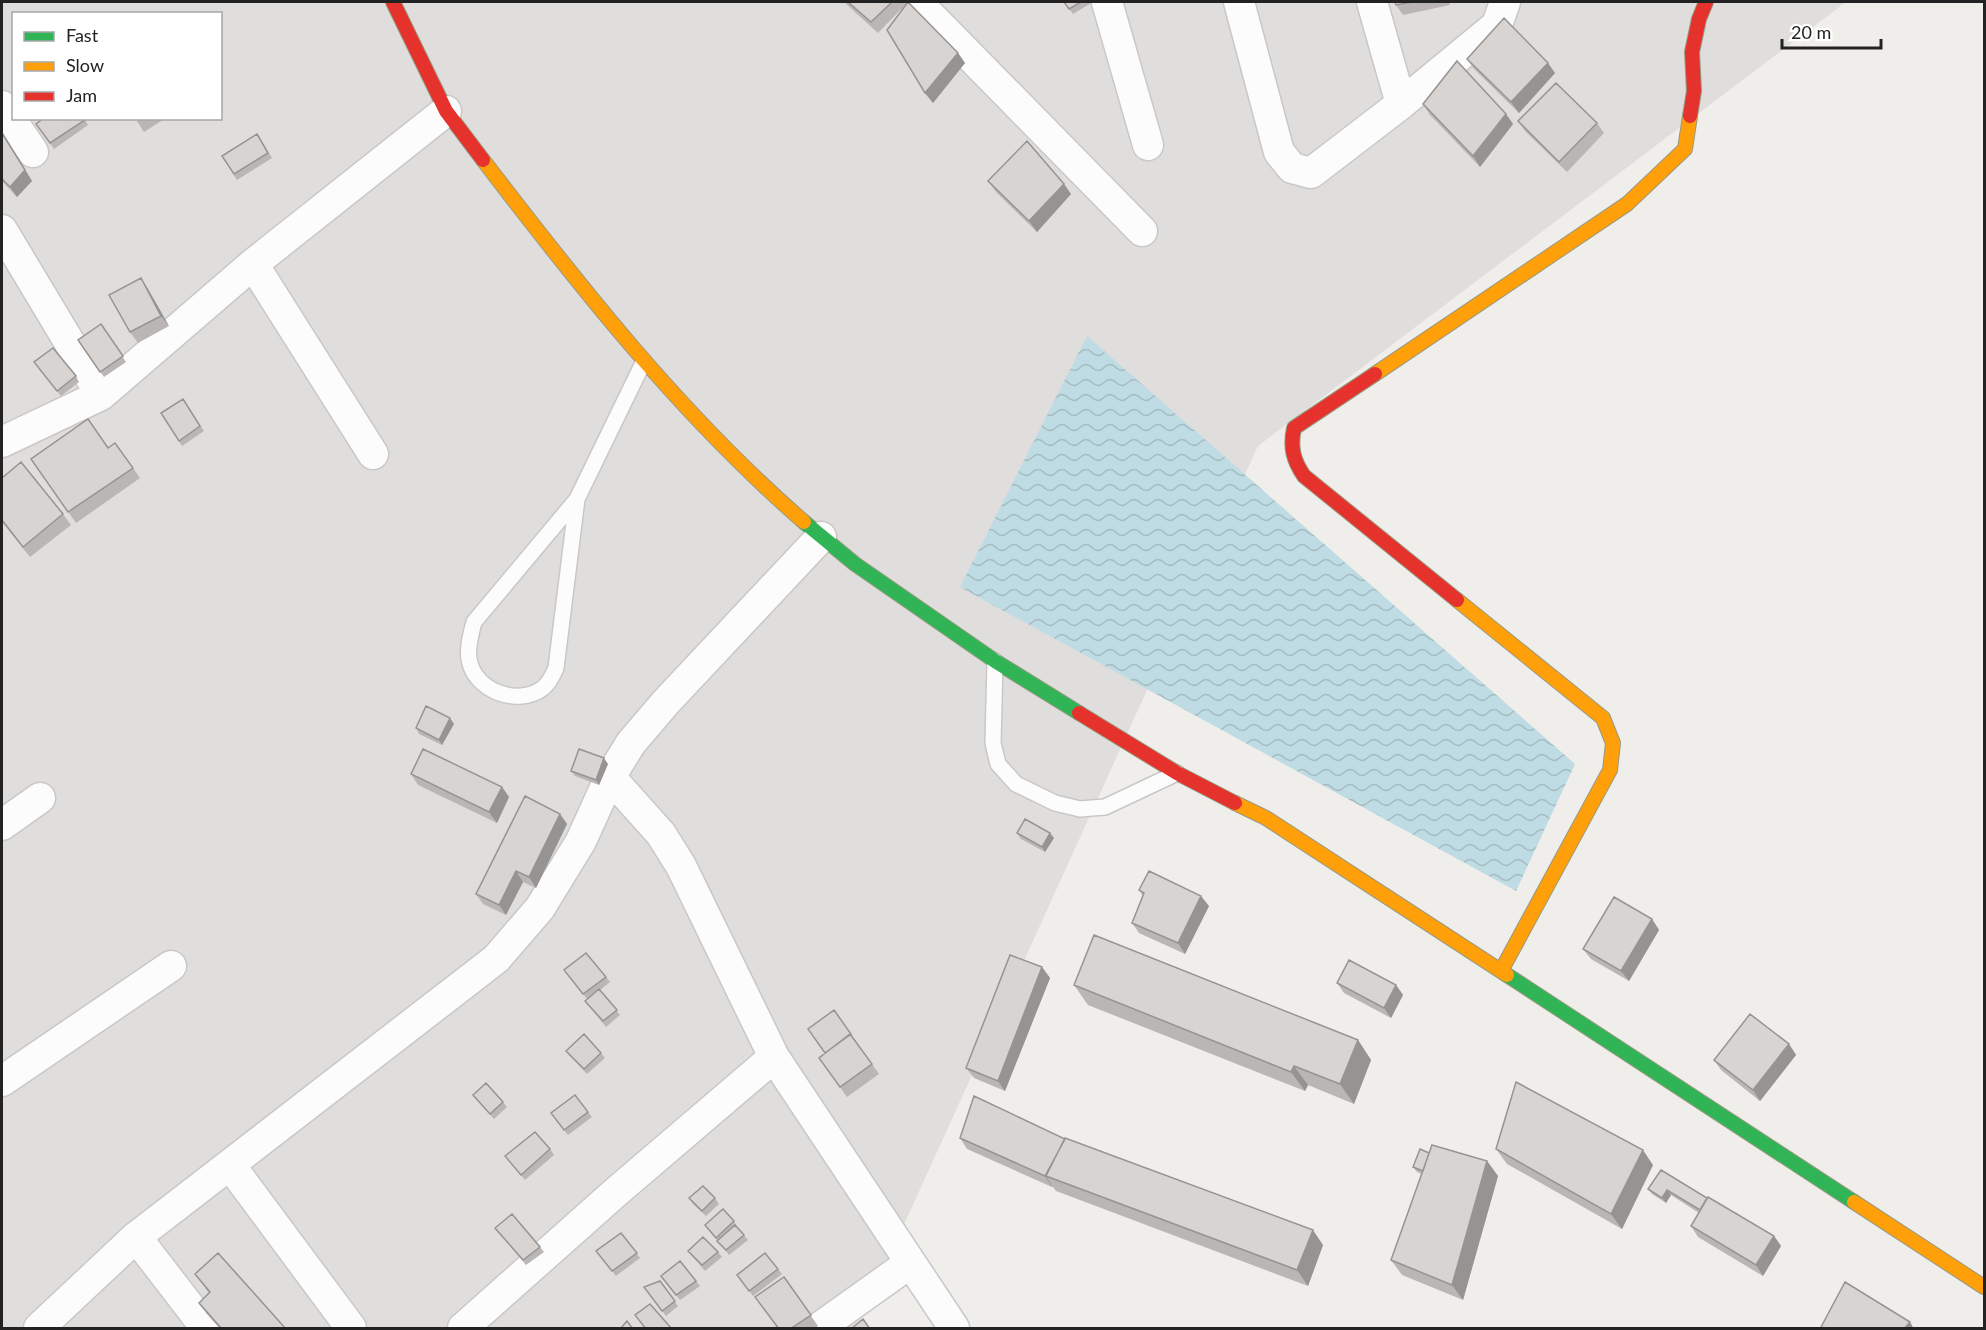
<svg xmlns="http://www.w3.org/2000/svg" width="1986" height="1330" viewBox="0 0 1986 1330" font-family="Lato,sans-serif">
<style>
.residential{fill:#dfdedc;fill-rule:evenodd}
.water{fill:url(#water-waves)}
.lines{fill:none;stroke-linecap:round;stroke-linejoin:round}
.lane-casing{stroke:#c9c8c7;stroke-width:18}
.street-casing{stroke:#c9c8c7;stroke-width:33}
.fast-casing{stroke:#999a82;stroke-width:16}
.slow-casing{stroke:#999a82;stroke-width:16}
.jam-casing{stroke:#999a82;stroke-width:16}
.lane{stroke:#fdfcfc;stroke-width:15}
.street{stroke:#fdfcfc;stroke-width:30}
.fast{stroke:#30b455;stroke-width:14}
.slow{stroke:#ff9f0a;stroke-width:14}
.jam{stroke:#e5322d;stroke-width:14}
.wall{fill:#b9b6b5}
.shaded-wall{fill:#969493}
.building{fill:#d7d4d2;stroke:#969493;stroke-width:1.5}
</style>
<defs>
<pattern id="water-waves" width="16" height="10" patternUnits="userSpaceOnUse" patternTransform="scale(1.5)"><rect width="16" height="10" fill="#bfdbe3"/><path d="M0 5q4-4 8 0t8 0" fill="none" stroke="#a4bcc2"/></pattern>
</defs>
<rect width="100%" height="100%" fill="#f0eeeb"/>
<!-- residential -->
<path class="residential" d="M2,2H1846L1258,446L857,1328H2ZM14,14H220V118H14Z"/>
<!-- water -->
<path class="water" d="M1087,336L1575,764L1516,891L960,587Z"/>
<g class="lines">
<!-- lane casing -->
<g class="lane-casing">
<path id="lane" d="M577,499L556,668C553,675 549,683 543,688C518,707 474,691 469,659C467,647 471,634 474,622L577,499L644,361
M995,661L993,743L998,764L1016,784L1055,803L1080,809L1105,807L1177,773"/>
</g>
<!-- street casing -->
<g class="street-casing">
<path id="street" d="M917,2L1142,231
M1107,2L1148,145
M1239,2L1279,152L1292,168L1311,173L1401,104L1497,25L1505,2
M1372,2L1401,104
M2,106L33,152
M2,230L101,395
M253,264L373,454
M2,442L101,395L253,264L446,111
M610,777L661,834L681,866L774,1057L954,1328
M2,825L40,798
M2,1081L171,966
M230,1165L351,1328
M136,1237L206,1328
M39,1328L136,1237L496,959L540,908L581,841L610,777L631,743L666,702L821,537
M463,1328L616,1192L774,1057
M819,1328L910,1263"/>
</g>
<!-- fast casing -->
<g class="fast-casing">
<path id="fast" d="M804,522L855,564L995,661L1079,713
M1507,975L1854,1202"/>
</g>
<!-- slow casing -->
<g class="slow-casing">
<path id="slow" d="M483,160C581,288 681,415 804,522
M1375,374L1627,204L1685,149L1690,116
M1457,600L1603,718L1613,743L1610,770L1501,971
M1235,803L1266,818L1507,975
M1854,1202L1984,1287"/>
</g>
<!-- jam casing -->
<g class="jam-casing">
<path id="jam" d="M393,2L446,111L483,160
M1690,116L1694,91L1692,52L1699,19L1706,2
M1375,374L1294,428C1290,447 1293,460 1304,476L1457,600
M1079,713L1177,773L1235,803"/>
</g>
<!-- lane -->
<use href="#lane" class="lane"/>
<!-- street -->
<use href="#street" class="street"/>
<!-- fast -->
<use href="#fast" class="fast"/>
<!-- slow -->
<use href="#slow" class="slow"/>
<!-- jam -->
<use href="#jam" class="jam"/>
</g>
<!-- wall -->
<path class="wall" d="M844,2H906L958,53L965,63L933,103L925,93L906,4L878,33Z
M1064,2H1093L1073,14Z
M1395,2H1449L1450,5L1403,15L1396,5Z
M1467,59L1555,73L1519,113L1474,69Z
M1423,104L1506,114L1513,124L1480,167L1430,115Z
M135,118H166L144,132Z
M85,120L88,125L54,149L36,124Z
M1518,121L1597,123L1604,133L1567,172L1525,131Z
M2,132L32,181L17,197L2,181Z
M257,134L272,158L237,180L222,156Z
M988,181L1064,184L1071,194L1037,232L996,192Z
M141,278L148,289L169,326L138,343L130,332Z
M101,324L126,362L104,377L78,340Z
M38,368L76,376L79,382L61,396Z
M183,399L204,431L182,446L161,413Z
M115,443L140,478L76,523L31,459L108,448Z
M2,478L63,514L71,525L30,557L2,522Z
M454,724L442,745L419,734L416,728Z
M608,764L599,785L575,776L571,771Z
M411,774L502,787L509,797L497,823L418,785Z
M560,814L567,824L536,888L523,882L506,915L483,904L476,894Z
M1017,833L1054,838L1045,852L1021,839Z
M1139,890L1209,906L1185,954L1139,933L1132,923L1143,896Z
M1652,919L1659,930L1629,981L1591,959L1583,949Z
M1042,967L1050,978L1005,1091L974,1078L966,1068Z
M568,975L606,977L610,982L600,990L620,1015L606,1027L589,1006L585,1001L587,999Z
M1337,983L1396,985L1403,995L1391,1018L1344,993Z
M1074,985L1358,1040L1371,1060L1354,1104L1308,1085L1305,1091L1088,1005Z
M834,1010L879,1074L847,1097L819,1058L825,1053Z
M1789,1044L1796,1055L1760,1101L1721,1070L1714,1060Z
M566,1051L601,1053L605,1058L587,1074L570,1056Z
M473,1095L503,1102L507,1107L494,1119Z
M588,1112L592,1117L568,1135L555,1119Z
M960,1138L1065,1139L1323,1245L1308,1286L1056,1191L1052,1186V1187L967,1149Z
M550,1149L554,1155L525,1180L505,1156Z
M1496,1149L1653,1165L1622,1229L1507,1164Z
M1429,1153L1487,1161L1498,1176L1463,1300L1402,1275L1391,1260L1422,1174L1417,1172L1413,1167Z
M1661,1170L1707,1198L1774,1236L1781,1246L1763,1276L1698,1237L1691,1226L1699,1213L1671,1195L1666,1203L1652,1194L1648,1189Z
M689,1198H715L719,1204L706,1216L693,1204Z
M734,1221L737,1227L748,1240L729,1255L705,1225Z
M495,1228L540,1247L544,1252L526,1265Z
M621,1233L640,1258L616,1276L596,1251Z
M688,1251L718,1252L722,1257L705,1271Z
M765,1253L782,1274L753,1296L737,1275Z
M195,1274L286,1329H220L206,1313L199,1303L209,1293Z
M661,1276L696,1281L700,1286L680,1300Z
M784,1277L818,1326L814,1329H778L755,1297Z
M660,1281L678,1306L666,1316L644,1287Z"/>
<!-- shaded-wall -->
<path class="shaded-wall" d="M958,53L965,63L933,103L925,93Z
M1548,63L1555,73L1519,113L1511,102Z
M1506,114L1513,124L1480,167L1473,156Z
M2,132L32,181L17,197L10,187Z
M1064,184L1071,194L1037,232L1029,221Z
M141,278L148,289L169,326L161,316Z
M450,718L454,724L442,745L439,740Z
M604,758L608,764L599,785L596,780Z
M502,787L509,797L497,823L489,812Z
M560,814L567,824L536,888L529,877Z
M1050,833L1054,838L1045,852L1042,847Z
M516,871L523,882L506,915L499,905Z
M1201,896L1209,906L1185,954L1178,943Z
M1652,919L1659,930L1629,981L1621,971Z
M1042,967L1050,978L1005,1091L998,1081Z
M1396,985L1403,995L1391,1018L1384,1008Z
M1358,1040L1371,1060L1354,1104L1340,1084Z
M1789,1044L1796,1055L1760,1101L1753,1090Z
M1294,1066L1308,1085L1305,1091L1291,1072Z
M1643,1150L1653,1165L1622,1229L1611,1214Z
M1487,1161L1498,1176L1463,1300L1452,1285Z
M1045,1176H1046L1052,1186V1187Z
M1667,1190L1671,1195L1666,1203L1662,1198Z
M1313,1230L1323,1245L1308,1286L1297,1270Z
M1774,1236L1781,1246L1763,1276L1756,1265Z
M1910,1322L1914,1329H1904Z"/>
<!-- building -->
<path class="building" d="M848,2H892L871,22Z
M908,2L958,53L925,93L887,30Z
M1064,2H1081L1069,9Z
M1395,2H1412L1396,5Z
M1504,18L1548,63L1511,102L1467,59Z
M1457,61L1506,114L1473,156L1423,104Z
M1556,83L1597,123L1559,162L1518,121Z
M44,118H84L85,120L50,143L36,124Z
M2,133L25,170L10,187L2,179Z
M257,134L268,153L234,174L222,156Z
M1027,141L1064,184L1029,221L988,181Z
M141,278L161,316L130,332L109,295Z
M101,324L123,356L100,372L78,340Z
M53,348L76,376L57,391L34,362Z
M183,399L200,426L179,441L161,413Z
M88,419L108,448L115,443L133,468L68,512L31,459Z
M21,462L63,514L23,547L2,520V478Z
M426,706L450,718L439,740L416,728Z
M423,749L502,787L489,812L411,774Z
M579,749L604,758L596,780L571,771Z
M525,796L560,814L529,877L516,871L499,905L476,894Z
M1025,819L1050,833L1042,847L1017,833Z
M1149,871L1201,896L1178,943L1132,923L1144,893L1139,890Z
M1614,897L1652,919L1621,971L1583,949Z
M1094,935L1358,1040L1340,1084L1294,1066L1291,1072L1074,985Z
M586,953L606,977L583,994L564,970Z
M1010,955L1042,967L998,1081L966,1068Z
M1349,960L1396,985L1384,1008L1337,983Z
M599,989L617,1010L603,1021L585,1001Z
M834,1010L851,1034L825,1053L808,1029Z
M1750,1014L1789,1044L1753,1090L1714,1060Z
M584,1034L601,1053L584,1069L566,1051Z
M850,1034L872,1064L840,1087L819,1058Z
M1516,1082L1643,1150L1611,1214L1496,1149Z
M486,1083L503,1102L490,1114L473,1095Z
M575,1095L588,1112L564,1130L551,1113Z
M974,1096L1065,1139L1045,1176L960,1138Z
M535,1132L550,1149L521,1175L505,1156Z
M1065,1138L1313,1230L1297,1270L1046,1176Z
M1432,1145L1487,1161L1452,1285L1391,1260Z
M1420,1149L1429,1153L1423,1171L1413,1167Z
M1661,1170L1707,1198L1700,1210L1667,1190L1662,1198L1648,1189Z
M703,1186L715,1198L702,1211L689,1198Z
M1708,1197L1774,1236L1756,1265L1691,1226Z
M723,1209L734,1221L716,1238L705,1225Z
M512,1214L540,1247L523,1260L495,1228Z
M735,1225L744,1235L726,1250L717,1241Z
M621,1233L637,1253L612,1271L596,1251Z
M703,1237L718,1252L702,1265L688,1251Z
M218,1253L286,1329H222L199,1303L210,1292L195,1274Z
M765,1253L778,1269L749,1291L737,1275Z
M680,1261L696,1281L676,1295L661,1276Z
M784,1277L811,1315L790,1329H779L755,1297Z
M660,1281L675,1301L662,1311L644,1287Z
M1845,1282L1910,1322L1904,1329H1820Z
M650,1304L672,1329H646L635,1315Z
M863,1319L870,1329H851Z
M627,1321L633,1329H620Z"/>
<!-- border -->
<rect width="1986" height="1330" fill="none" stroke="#222222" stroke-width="6"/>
<!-- legend -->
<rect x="12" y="12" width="210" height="108" fill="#ffffff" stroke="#a7a7a7" stroke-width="1.5"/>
<rect x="24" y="32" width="30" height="9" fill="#30b455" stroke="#a7a7a7" stroke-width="1.5"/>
<text x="66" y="42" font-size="18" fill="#222222">Fast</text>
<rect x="24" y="62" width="30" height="9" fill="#ff9f0a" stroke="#a7a7a7" stroke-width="1.5"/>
<text x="66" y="72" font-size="18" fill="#222222">Slow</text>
<rect x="24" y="92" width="30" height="9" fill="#e5322d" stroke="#a7a7a7" stroke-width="1.5"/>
<text x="66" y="102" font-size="18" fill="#222222">Jam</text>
<!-- scale -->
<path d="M1782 39v9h99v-9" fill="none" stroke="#222222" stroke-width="3"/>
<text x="1791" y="39" font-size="18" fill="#222222" stroke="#ffffff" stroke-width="4.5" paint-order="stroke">20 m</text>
</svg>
